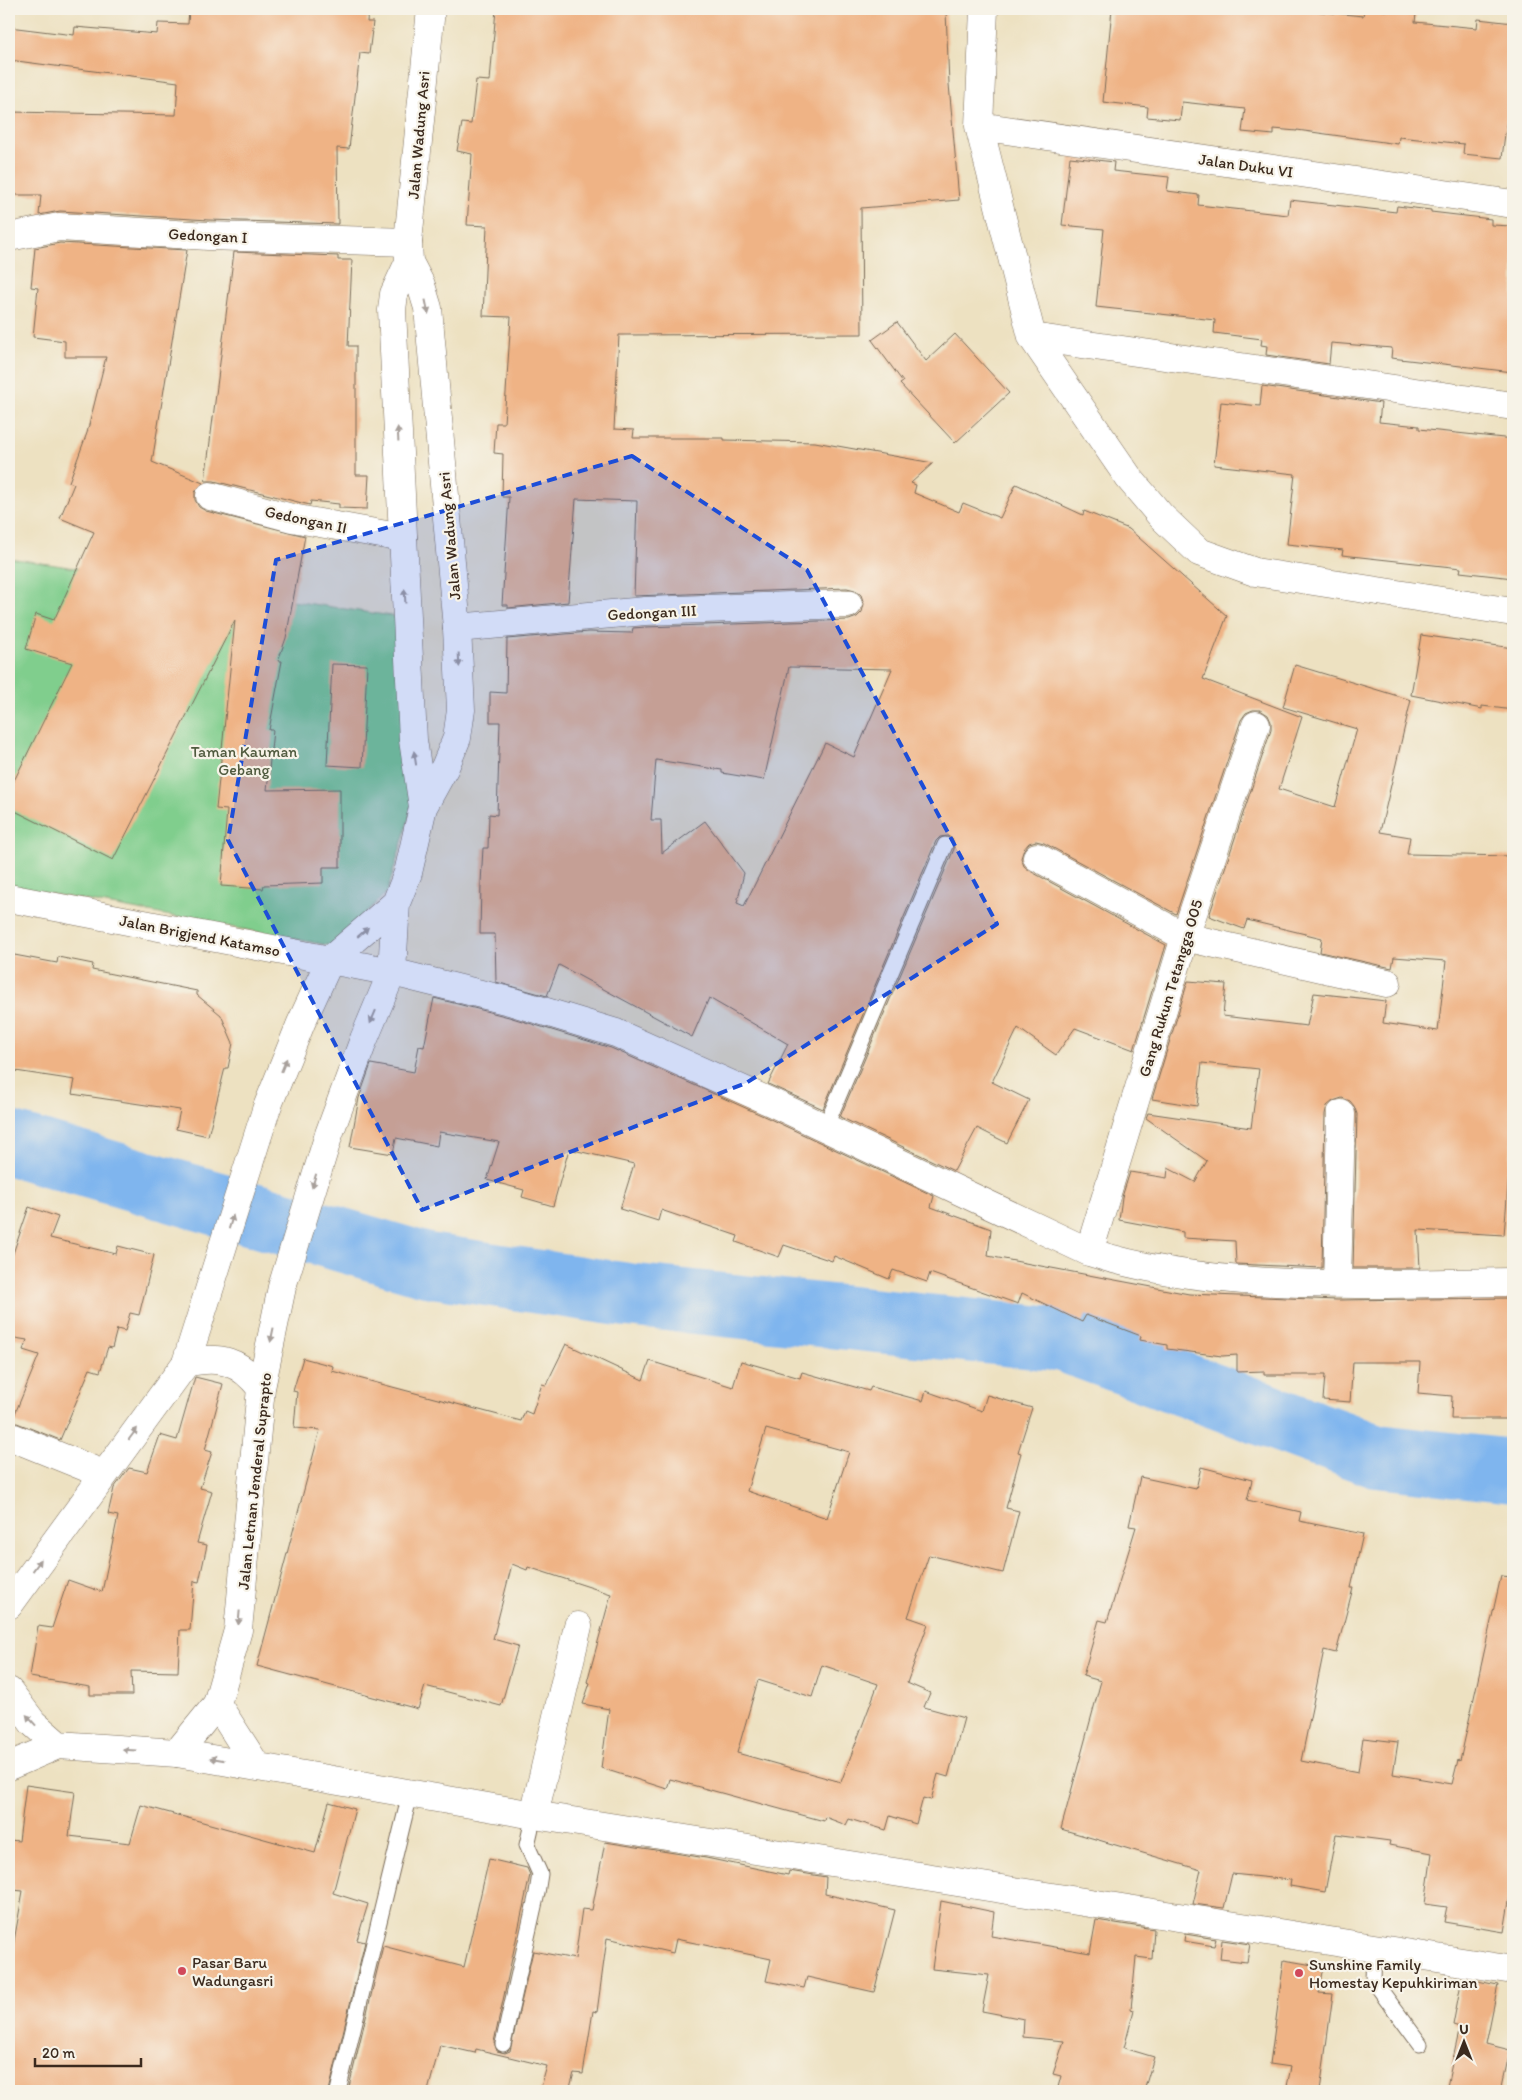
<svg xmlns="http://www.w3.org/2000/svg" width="1522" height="2100" viewBox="0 0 1522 2100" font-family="Itim,sans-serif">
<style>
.green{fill:#80ce8d;stroke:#5e7c56}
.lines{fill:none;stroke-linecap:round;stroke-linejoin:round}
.river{stroke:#7fb5ee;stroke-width:64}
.building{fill:#efb385;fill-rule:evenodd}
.service-casing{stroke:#796a57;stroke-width:17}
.minor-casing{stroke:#796a57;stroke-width:29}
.tertiary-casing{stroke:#796a57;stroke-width:29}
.secondary-casing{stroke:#796a57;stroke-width:29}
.service{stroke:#fff;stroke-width:15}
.minor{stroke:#fff;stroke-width:28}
.tertiary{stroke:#fff;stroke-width:28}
.secondary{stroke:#fff;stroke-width:28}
.oneway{fill:#a79f9a}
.marked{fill:#1d4ed8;fill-opacity:0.2;stroke:#1d4ed8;stroke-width:4;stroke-dasharray:10 6;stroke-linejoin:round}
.poi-dot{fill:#d1495b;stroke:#f7f3e8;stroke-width:2}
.labels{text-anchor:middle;stroke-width:4.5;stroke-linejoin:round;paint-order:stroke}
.street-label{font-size:16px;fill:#3b2a1e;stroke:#f7f3e8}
.park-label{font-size:16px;fill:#505b3f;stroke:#f7f3e8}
.poi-label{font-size:16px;fill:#3b2a1e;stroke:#f7f3e8;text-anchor:start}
</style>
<rect width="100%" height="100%" fill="#f7f3e8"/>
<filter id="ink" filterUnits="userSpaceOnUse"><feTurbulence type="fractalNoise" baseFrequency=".02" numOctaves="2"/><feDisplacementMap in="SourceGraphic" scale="10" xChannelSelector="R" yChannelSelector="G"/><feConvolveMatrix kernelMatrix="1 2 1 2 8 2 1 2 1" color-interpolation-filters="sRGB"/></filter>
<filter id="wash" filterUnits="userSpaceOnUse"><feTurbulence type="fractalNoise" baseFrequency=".0096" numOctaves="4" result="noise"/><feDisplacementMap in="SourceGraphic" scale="20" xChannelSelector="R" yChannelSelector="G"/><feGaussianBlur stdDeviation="1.12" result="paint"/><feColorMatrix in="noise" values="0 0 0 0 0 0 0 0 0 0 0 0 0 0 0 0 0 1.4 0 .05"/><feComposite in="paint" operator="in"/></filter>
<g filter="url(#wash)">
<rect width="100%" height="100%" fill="#ede1c1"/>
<!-- green -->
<path class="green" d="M9,558L398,617L425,765L387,892L333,946L9,886Z"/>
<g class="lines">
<!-- river -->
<path class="river" d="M9,1143L427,1265L627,1295L1063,1340L1377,1456L1513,1471"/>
</g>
<g id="blocks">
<!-- building -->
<path class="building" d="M189,9H368L367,22H373L369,54L360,53L349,149L337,148L338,224L209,220L60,211L39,215L41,195H9V112L176,115L178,82L9,60V27L74,35L75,27L157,34L158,23L188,24Z
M496,9H918V12L946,11L949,84L959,200L861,208L862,334L619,335L614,429L634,430L633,438H724V440L815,442L933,463L911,483L916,485L914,493L959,512L963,503L1000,518L1016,484L1083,515L1084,511L1129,529L1227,616L1203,679L1302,717L1279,789L1335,807L1357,729L1283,707L1295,665L1411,700L1380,832L1410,837L1407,854L1513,856V1124L1504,1235L1418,1230L1420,1268H1353L1357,1114L1354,1106L1350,1101L1342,1098L1333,1101L1327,1106L1325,1114L1322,1268L1236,1264L1235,1241L1183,1238V1232L1119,1220L1122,1197L1130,1172L1167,1178L1168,1168L1195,1182L1207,1161L1146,1118L1148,1113L1251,1128L1259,1069L1202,1063L1197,1106L1152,1099L1188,981L1226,984L1223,1016L1307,1026L1314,993L1386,1001L1383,1023L1438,1031L1446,961L1394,957L1392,968L1320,952L1322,938L1247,920L1244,929L1209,916L1271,730V722L1268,715L1260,710H1253L1246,713L1241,720L1176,914L1044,843L1036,841L1029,843L1024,849L1021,858L1024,866L1030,871L1166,945L1134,1050L1075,1028L1056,1055L1018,1028L992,1082L1029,1100L1007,1143L977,1128L954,1171L840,1117L954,849L953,840L948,836L940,837L936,841L823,1109L768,1084L788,1044L709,998L692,1037L559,965L547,996L496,982L495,934H480L481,883L483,848H488L489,814L497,815L500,722H490V692L506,693L507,639L589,632L632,633L633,628L646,627L849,620L857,617L862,612L864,604L861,595L855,590L847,588L634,596L637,501L576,499L568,602L508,608V605H502L509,497H502L503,454L494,453L496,423H504L511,317L483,316L487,226L467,225L472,154L457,151L462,123L471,124L476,80L490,81ZM789,667L892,669L854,757L825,743L744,906L737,903L744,873L705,821L662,853L661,820H651L656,760L722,770V773L764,780Z
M1112,9H1293L1363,16L1364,9H1368L1416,14L1415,22L1477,28L1478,19L1513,23V94H1510L1502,158L1463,154L1464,144L1399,137L1398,144L1297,130V131L1274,129V135L1242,132L1245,109L1182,102L1180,120L1147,117L1148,107L1103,102Z
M1070,157L1114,162L1113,171L1169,177L1167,191L1199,195L1198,205L1288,215L1290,200L1396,212L1397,206L1431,210V212L1491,219V225L1513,226V372L1391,358L1392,348L1331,343L1329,364L1266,355L1267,346L1261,345L1262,339L1214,333L1215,320L1096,307L1104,229L1062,225Z
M60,243L187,250L152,462L203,483L195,492V500L199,507L206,511L305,536L286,638L278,661H282L269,730H273L267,790L340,789V867H323V883L264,885L263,889L221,886L227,810L216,809L235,620L113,860L9,808V791L72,663L26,649L36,614L54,620L94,532L60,518L74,484L69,482L87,433L106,357H65V341L33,337L38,288L31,287L35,248Z
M234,252L338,256V260H352L348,346H356V475H369L367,509L339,508V504L311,501L310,505L214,481H205Z
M897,322L926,361L955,334L1009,393L955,443L900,384L903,382L872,340Z
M1262,386L1381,403L1379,422L1419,426V429L1513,439V578L1460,572L1461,568L1342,555L1343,550L1287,544L1295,474L1214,465L1221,402L1260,406Z
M1421,635L1513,648V710L1482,706V709L1411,695Z
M332,664L367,665L362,767L327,765Z
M9,954L57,963L58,957L93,964L92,970L197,991V995L221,1015L233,1043L228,1068H225L208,1136L176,1129L180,1110L72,1094L75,1080L9,1070Z
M434,998L509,1017L611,1048L768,1118L934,1196L931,1207L991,1229L988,1256L1189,1294L1337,1300L1513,1298V1419H1451L1452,1396L1418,1393L1420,1362H1353L1350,1402L1323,1400L1325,1375H1264V1371L1237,1372V1355L1222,1356L1167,1349V1345L1140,1340L1141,1336L1086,1315L1082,1322L1022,1293L1018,1304L930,1273L927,1282L893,1270L889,1279L834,1256L832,1261L784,1245L779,1257L736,1242L738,1236L661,1210L658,1221L620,1209L634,1164L569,1149L553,1206L522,1197L524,1190L487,1180L499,1142L439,1132L437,1146L396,1138L393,1154L350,1147L359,1098L371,1064L414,1072L419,1046L424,1047Z
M29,1207L58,1217L50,1238L116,1254L118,1246L154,1255L139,1315L130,1313L125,1331L117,1329L112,1348L108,1347L100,1372L90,1369L60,1440L12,1421L39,1355L23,1350L27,1340L9,1337V1265Z
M566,1344L643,1380L650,1361L733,1387L741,1361L800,1378L802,1372L869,1391L871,1387L923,1401L926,1391L982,1411L987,1395L1032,1408L1018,1452L1021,1453L1006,1508L1019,1511L1003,1573L929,1555L908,1617L928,1624L907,1683L930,1693L924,1707L964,1718L948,1777L938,1774L931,1800L923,1798L916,1824L890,1816L886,1830L849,1819L846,1825L825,1817L824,1821L670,1779L667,1789L601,1768L609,1709L583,1704L590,1683L587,1682L611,1594L528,1567L527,1570L512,1564L493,1639L518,1646L501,1706L425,1686L418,1709L257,1666L320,1430L294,1428L297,1392L293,1391L303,1358L333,1366L332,1371L521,1421L525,1411L532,1414L542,1384L546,1385ZM766,1429L849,1452L827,1518L747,1491ZM822,1665L878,1684L841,1782L737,1753L758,1680L812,1697Z
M195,1377L223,1384L205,1450L212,1452L200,1488L212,1491L197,1543L207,1545L199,1582L194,1581L190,1630H180L178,1672L131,1671L132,1695H90V1687L30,1677L38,1626L52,1628L68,1580L102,1592L118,1516L108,1514L114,1488L129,1468L147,1472L160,1435L177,1440Z
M1201,1467L1252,1480L1247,1500L1301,1512L1299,1521L1363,1534L1351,1588H1353L1336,1653L1324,1650L1301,1761L1358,1772L1363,1738L1398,1742L1393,1774L1452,1784L1458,1760L1460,1761L1501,1576L1513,1577V1877L1504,1932L1444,1922L1447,1907L1425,1904L1432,1853L1389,1845L1390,1841L1336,1834L1325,1892L1290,1886L1291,1880L1232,1874L1224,1908L1193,1904L1201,1870L1061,1829L1101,1681L1083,1676L1099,1620L1107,1622L1136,1527L1129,1526L1140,1477L1196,1489Z
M26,1785L75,1792L69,1836L130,1843L141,1805L315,1853L329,1802L355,1809L333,1893L368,1904L357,1940L365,1942L329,2091H9V1969L23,1891L13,1890L14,1885H9V1840L19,1841Z
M605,1842L706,1858L788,1875L789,1871L826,1877L825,1894L895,1910L874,1992L807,1977L804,1988L766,1981L771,1959L676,1939L673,1953L607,1938L597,2012L593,2011L583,2074L574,2073L569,2091H540L547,2066L476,2049L475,2053L440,2045L428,2091H348L383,1946L464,1967L489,1859L527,1868L530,1875L494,2042L497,2051L505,2053L510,2051L533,1951L575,1959L582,1909L592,1910Z
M941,1901L994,1912L991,1936L1090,1953L1096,1920L1154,1929L1152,1959L1136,1957L1131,2009L1134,2010L1124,2048L1154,2057L1144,2091H1057L1061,2076L1053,2074L1064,2041L1023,2037L1024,2019L982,2011L989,1975L932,1969Z
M1185,1934L1216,1939L1214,1946L1184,1941Z
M1222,1940L1250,1944L1247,1962L1220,1959Z
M1284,1960L1324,1967L1319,1993L1333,1994L1320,2091H1286L1291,2067L1270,2064Z
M1462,1978L1498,1985L1486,2044L1510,2050L1501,2091H1446L1460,2027L1453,2025Z"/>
</g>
</g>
<g filter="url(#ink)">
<use href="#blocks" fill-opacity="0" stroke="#796a57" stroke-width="1"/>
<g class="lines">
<!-- service casing -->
<g class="service-casing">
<path id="service" d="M825,1128L945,845
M1374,1948L1373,1980L1420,2044
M503,2044L537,1893L540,1874L527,1845L534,1815
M338,2091L410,1794"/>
</g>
<!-- minor casing -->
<g class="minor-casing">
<path id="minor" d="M984,9L979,126L1032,337L1129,478L1161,516L1199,552L1255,572L1513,612
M979,126L1513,204
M9,237L59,227L208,236L408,242
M1032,337L1513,406
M210,496L292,518L403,538
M457,628L645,611L848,604
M1037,857L1185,937L1387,983
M392,972L513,1002L616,1033L775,1104L1089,1252C1219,1294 1377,1283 1513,1282
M1089,1252L1185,937L1256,725
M1337,1284L1341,1114
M9,1436L103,1474
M534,1815L578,1626"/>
</g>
<!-- tertiary casing -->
<g class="tertiary-casing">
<path id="tertiary" d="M9,898L392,972
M217,1704L256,1765
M177,1753L534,1815L1513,1970"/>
</g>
<!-- secondary casing -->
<g class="secondary-casing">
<path id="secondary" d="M409,262L394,294L392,310L413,740L423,807
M186,1363C220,1355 240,1361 261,1388
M9,1605L186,1363L266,1110L301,1023L330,960L396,903
M9,1691L33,1723L58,1745
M9,1766L58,1745L177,1753L217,1704L238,1630L261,1388L282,1287L329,1134L364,1039L392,972L396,903L408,873L423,807L445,767L457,738L461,710L457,628L428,308L421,285L409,262L408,242L431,9"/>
</g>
<!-- service -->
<use href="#service" class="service"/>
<!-- minor -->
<use href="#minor" class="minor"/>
<!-- tertiary -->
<use href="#tertiary" class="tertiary"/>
<!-- secondary -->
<use href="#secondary" class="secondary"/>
</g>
<!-- one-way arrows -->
<defs><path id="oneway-solid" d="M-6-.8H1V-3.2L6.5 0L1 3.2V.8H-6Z" transform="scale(1.25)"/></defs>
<g class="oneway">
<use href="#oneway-solid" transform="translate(427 307) rotate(78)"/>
<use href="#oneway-solid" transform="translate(398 434) rotate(-93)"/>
<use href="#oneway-solid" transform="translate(405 596) rotate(-93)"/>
<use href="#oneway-solid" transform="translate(459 660) rotate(87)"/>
<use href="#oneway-solid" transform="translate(415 758) rotate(-99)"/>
<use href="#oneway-solid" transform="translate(363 932) rotate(-41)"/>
<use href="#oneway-solid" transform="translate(373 1017) rotate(113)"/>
<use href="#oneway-solid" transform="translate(284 1065) rotate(-68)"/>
<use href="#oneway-solid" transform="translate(314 1181) rotate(107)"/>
<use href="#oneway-solid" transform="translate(231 1222) rotate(-73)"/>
<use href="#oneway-solid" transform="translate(272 1335) rotate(102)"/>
<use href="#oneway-solid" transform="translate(133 1434) rotate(-53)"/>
<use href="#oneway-solid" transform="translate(37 1565) rotate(-54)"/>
<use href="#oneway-solid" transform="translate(239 1618) rotate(95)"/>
<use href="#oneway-solid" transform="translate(31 1720) rotate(-132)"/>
<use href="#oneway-solid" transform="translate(129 1750) rotate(-176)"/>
<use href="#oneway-solid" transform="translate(217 1759) rotate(-171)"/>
</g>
</g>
<!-- marked area -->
<path class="marked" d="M632,456L807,570L997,924L746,1083L422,1210L228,840L276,560Z"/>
<!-- markers -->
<g class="poi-dot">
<circle cx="182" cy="1971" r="5"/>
<circle cx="1299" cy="1973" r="5"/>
</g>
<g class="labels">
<!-- street labels -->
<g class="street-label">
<text transform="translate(418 135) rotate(-85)" y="6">Jalan Wadung Asri</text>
<text transform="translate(1246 165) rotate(8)" y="6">Jalan Duku VI</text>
<text transform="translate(208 235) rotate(3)" y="6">Gedongan I</text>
<text transform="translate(306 519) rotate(12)" y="6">Gedongan II</text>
<text transform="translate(449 536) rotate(-95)" y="6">Jalan Wadung Asri</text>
<text transform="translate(652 612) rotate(-3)" y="6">Gedongan III</text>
<text transform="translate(200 935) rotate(11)" y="6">Jalan Brigjend Katamso</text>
<text transform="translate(1170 988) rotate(-73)" y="6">Gang Rukun Tetangga 005</text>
<text transform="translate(254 1481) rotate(-84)" y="6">Jalan Letnan Jenderal Suprapto</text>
</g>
<!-- park labels -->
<g class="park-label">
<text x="244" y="757">Taman Kauman<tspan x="244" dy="18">Gebang</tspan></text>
</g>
<!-- poi labels -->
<g class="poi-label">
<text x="192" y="1968">Pasar Baru<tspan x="192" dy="18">Wadungasri</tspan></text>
<text x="1309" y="1970">Sunshine Family<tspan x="1309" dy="18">Homestay Kepuhkiriman</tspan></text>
</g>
</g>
<!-- margin -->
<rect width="1522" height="2100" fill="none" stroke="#f7f3e8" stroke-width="30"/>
<!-- north arrow -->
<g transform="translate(1464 2042)" stroke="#f7f3e8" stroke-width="4" paint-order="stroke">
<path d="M0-4L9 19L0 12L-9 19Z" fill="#3b2a1e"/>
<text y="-8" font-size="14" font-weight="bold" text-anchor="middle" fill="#3b2a1e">U</text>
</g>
<!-- scale -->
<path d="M35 2058v8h106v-8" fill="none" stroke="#3b2a1e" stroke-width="2.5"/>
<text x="42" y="2058" font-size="15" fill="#3b2a1e" stroke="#f7f3e8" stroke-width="4" paint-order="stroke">20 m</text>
</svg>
